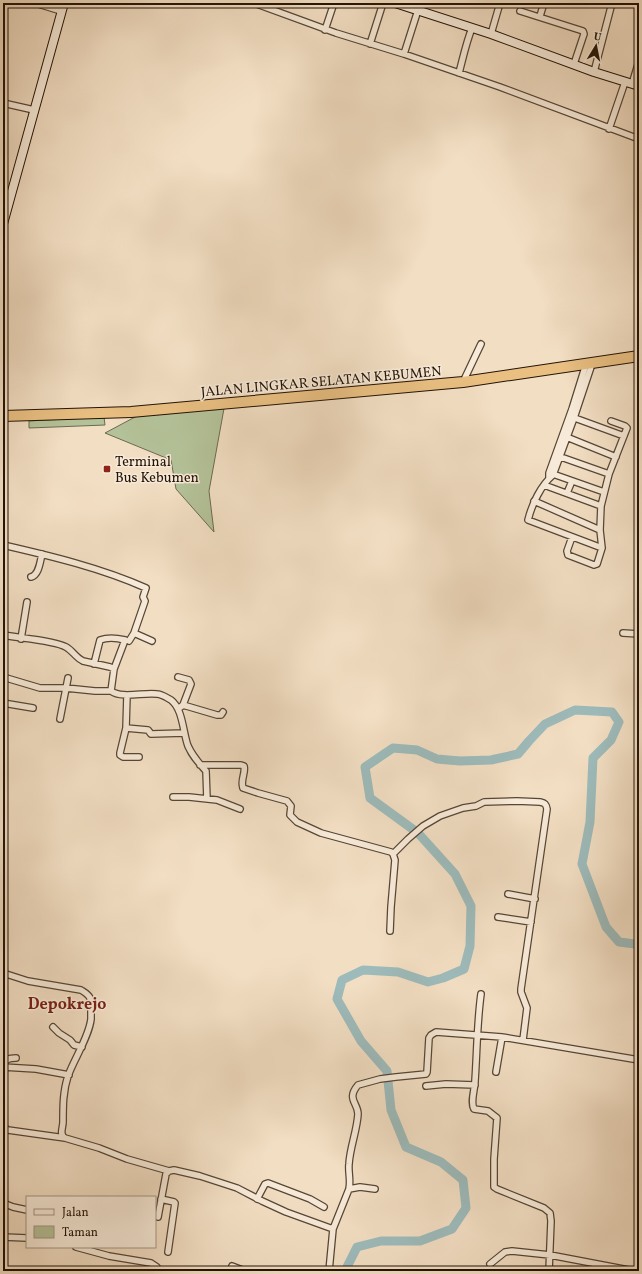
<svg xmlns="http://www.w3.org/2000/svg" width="642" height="1274" viewBox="0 0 642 1274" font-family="Vollkorn,serif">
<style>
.green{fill:#b4c299;stroke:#6b6a50}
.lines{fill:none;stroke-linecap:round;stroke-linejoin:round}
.river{stroke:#9dbbbb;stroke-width:9}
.street-casing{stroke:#564635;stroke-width:8}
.secondary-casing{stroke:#221306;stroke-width:10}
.highway-casing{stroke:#221306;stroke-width:12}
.street{stroke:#f7ead8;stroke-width:5.5}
.secondary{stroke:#f7ead8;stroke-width:8}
.highway{stroke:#e9bf82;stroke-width:10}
.poi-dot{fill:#8f2418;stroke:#f7ead8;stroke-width:1.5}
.labels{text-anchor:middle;stroke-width:3;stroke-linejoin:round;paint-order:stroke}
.street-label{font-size:14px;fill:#221306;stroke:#f7ead8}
.poi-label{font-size:14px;fill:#221306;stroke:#f7ead8;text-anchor:start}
.quarter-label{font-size:16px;font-weight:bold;fill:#7a1f14;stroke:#f7ead8}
</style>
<rect width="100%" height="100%" fill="#f2dec3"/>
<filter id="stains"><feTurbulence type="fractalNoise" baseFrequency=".005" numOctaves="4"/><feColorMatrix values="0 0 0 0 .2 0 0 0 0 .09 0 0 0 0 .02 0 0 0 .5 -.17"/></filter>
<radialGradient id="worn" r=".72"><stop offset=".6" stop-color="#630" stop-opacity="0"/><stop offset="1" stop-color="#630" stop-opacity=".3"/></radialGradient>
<!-- green -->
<path class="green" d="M225,403L209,491L214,532L176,489L171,460L105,433L152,408Z
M104,417L105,425L29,428V421Z"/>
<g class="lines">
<!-- river -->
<path class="river" d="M346,1271L347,1267L357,1247L381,1241H420L452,1229L466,1208L463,1180L441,1162L406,1147L391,1110L387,1071L361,1041L337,999L342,980L363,970L398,972L428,982L443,978L464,969L470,946L471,906L455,874L418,833L370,798L365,767L393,748L417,750L437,759L460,761L491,760L518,754L529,741L545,724L575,710L612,712L619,722L611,740L593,758L590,822L582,864L606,927L619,942L635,944L639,942"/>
<!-- street casing -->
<g class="street-casing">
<path id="street" d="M35,3L61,11
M254,3L336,33L404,54L500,87L639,139
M632,3L639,5
M520,11L583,31L584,34L574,64
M540,16L544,3
M325,30L334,3
M491,34L500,3
M370,44L383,3
M404,54L418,10
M594,72L612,3
M459,73C463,58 466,43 472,28
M632,84L639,61
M3,103L34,110
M609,129L625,82
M592,364L574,418L553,475C541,485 532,504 528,520L602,548
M463,382L481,344
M572,417L624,436
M564,436L616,457
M558,456L609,474
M550,473L604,492
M549,478V473L572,409L586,364
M544,485L601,506
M567,493L572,481
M534,501L600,530
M572,537L567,551L568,555L594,565L597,564L602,548L600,530L601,506L609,474L627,428L625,426L611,421
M3,545C51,556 101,568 146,588L143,597L145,601L134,633L129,641
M31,577C39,575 40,562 42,554
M134,633L152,641
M623,633L639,634
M3,635C18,638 54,640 66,647C73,651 76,658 83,661L110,667L114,669
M21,639L27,602
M94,664L100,640C108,637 117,638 125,640L114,669L111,691C122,699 144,692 157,694C162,694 167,698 171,700C183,709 183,733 188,746C193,757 198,762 206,771L207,799
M3,677L40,688H66L95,691H111
M127,695L126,728L120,753V755L123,757H139
M3,703L33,708
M183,705L217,715H221L223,712
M178,709L183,705L191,684L189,680L178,677
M60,719L68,678
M126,728L148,730L151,734L184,733
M200,765H241L244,766C246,773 240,780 243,788L258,793L287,801L291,806L290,815L297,822L321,833L391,852L393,854L395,860L391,907L390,931
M173,797H189L217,800L240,809
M393,854L408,839L423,826L440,816L463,808L476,806L484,802L517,801L540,802C545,803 546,804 547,809L521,989V992L527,1008L523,1040
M508,894L535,899
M498,917L531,922
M3,973L28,981L81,990C84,992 88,994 90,998C91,1001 91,1004 91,1007C91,1011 91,1015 91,1019C89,1037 74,1059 68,1076C63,1091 63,1106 63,1122C63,1128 59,1134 65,1138L99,1148L127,1159L169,1171
M481,994C477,1023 477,1052 475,1081C475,1089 470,1102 474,1109L488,1111L497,1118L494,1159V1187L497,1189L544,1208L550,1213L551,1221L549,1271
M53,1027L59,1033L70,1040L74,1045L82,1047
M3,1065C6,1059 9,1058 16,1058
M3,1067L36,1069L69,1075
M3,1072L4,1088L3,1100
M496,1072L502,1037
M426,1086L446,1084L475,1085
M3,1127L8,1130L65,1138
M349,1189L360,1187L375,1189
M161,1199L174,1202L175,1203L168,1252
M257,1199L265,1184L268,1183L310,1199L324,1207
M3,1203L13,1207L27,1210
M158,1217L166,1174L169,1171L174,1170L200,1176L237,1188L262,1201L286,1212L333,1229
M3,1237L27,1238
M76,1247L109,1256L151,1263L157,1267V1271
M490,1264L505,1252L512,1251L550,1255L634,1271
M232,1266L245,1271
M329,1271L333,1229L349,1189C351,1180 348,1172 349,1164C350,1147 357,1131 358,1114C358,1103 346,1099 358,1085L380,1079L396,1077L426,1074L427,1072L429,1038L431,1035L436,1032L502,1037L639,1060"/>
</g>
<!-- secondary casing -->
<g class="secondary-casing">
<path id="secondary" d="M395,3L491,34L594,72L639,86
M3,224L64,3"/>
</g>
<!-- highway casing -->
<g class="highway-casing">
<path id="highway" d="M3,416L131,412L463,382L639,356"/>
</g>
<!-- street -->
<use href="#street" class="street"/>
<!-- secondary -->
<use href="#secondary" class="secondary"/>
<!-- highway -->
<use href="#highway" class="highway"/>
</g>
<!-- markers -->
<rect class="poi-dot" x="103" y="465" width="8" height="8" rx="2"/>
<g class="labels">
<!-- street labels -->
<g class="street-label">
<text transform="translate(321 381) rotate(-5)" y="5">JALAN LINGKAR SELATAN KEBUMEN</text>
</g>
<!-- poi labels -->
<g class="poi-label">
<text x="115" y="466">Terminal<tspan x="115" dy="16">Bus Kebumen</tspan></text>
</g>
<!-- quarter labels -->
<g class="quarter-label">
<text x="67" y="1009">Depokrejo</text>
</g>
</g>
<!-- margin -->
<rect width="642" height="1274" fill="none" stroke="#f2dec3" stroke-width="16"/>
<rect x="4" y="4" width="634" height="1266" fill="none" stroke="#221306" stroke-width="2"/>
<rect x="8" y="8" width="626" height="1258" fill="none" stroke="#221306"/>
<!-- legend -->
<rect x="26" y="1196" width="130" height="52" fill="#f7ead8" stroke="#a29484"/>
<rect x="34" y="1209" width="20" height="6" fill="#f7ead8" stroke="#a29484"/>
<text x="62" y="1216" font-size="12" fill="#221306">Jalan</text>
<rect x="34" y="1226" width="20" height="12" fill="#b4c299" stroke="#a29484"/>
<text x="62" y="1236" font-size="12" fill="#221306">Taman</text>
<!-- north arrow -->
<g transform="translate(596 46) rotate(10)" stroke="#f7ead8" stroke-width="3" paint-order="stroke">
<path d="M0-3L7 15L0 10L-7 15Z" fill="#221306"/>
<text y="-6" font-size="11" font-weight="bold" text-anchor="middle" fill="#221306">U</text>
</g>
<rect width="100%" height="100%" filter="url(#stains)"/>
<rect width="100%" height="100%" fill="url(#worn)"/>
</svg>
